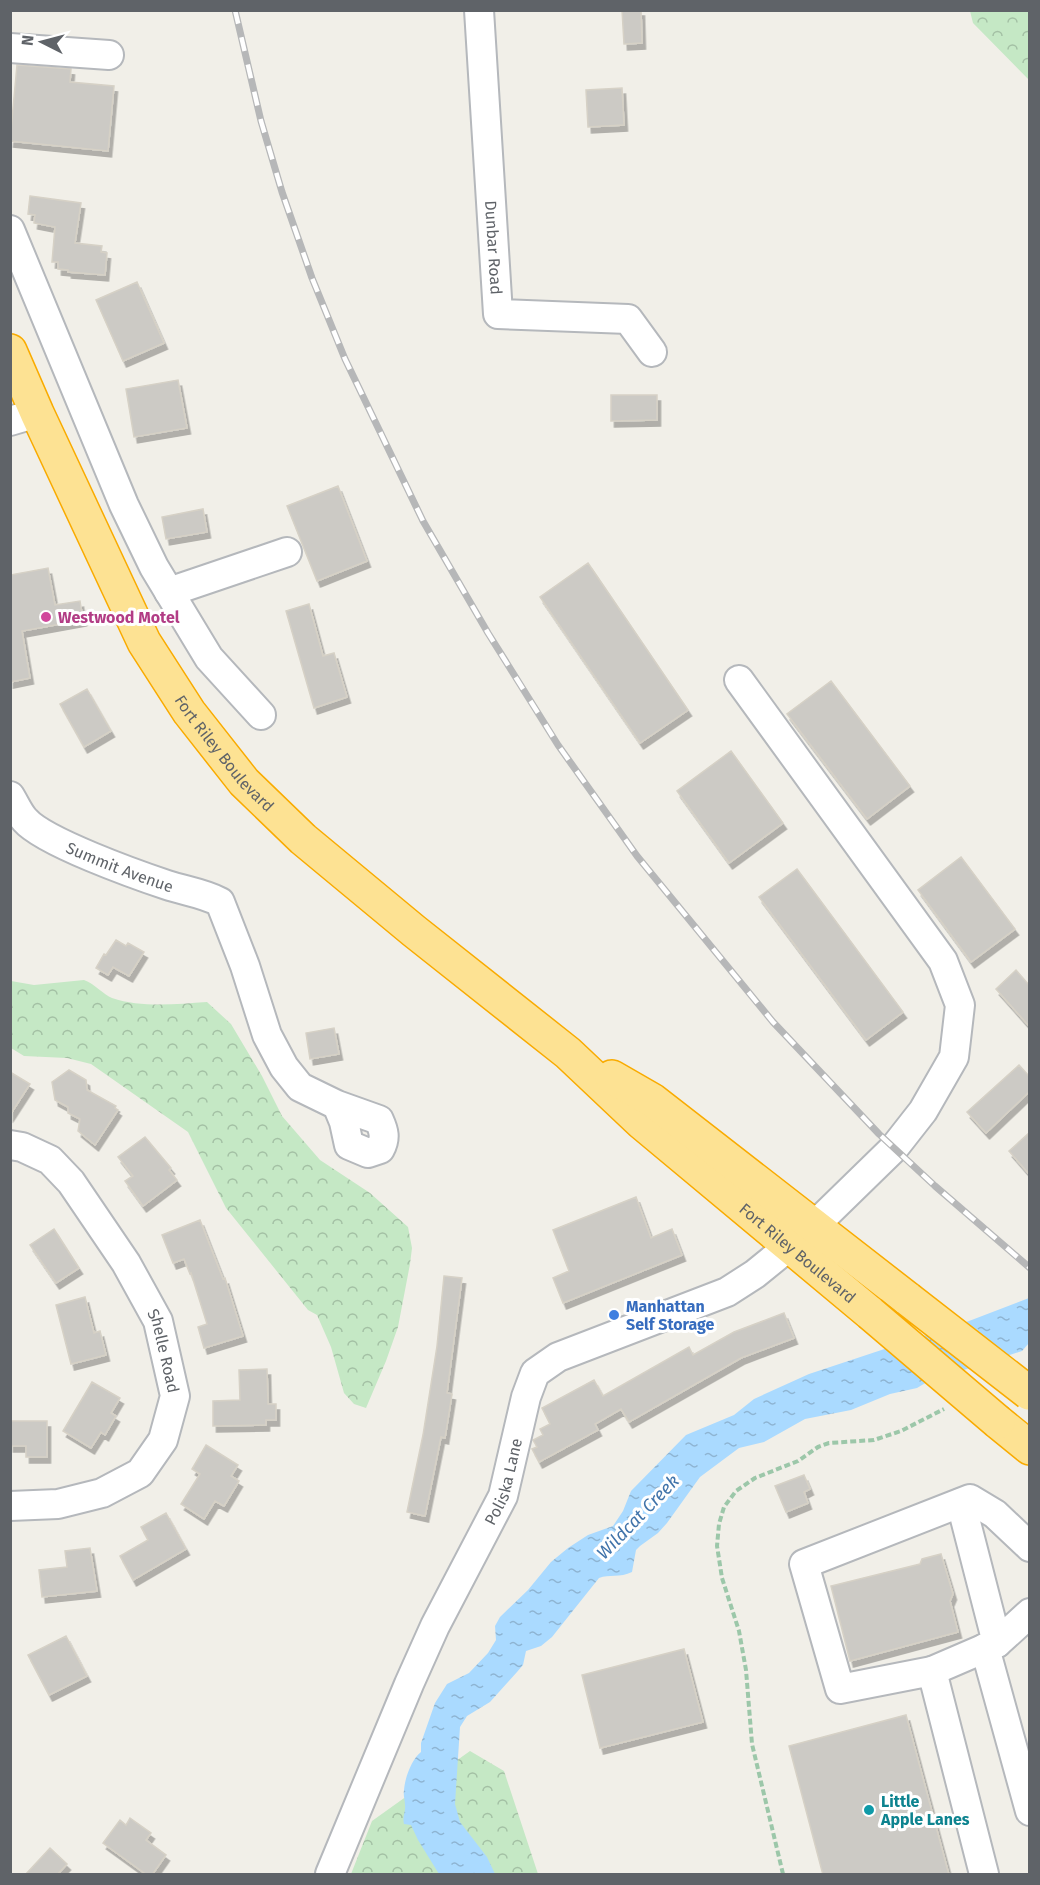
<svg xmlns="http://www.w3.org/2000/svg" width="1040" height="1885" viewBox="0 0 1040 1885" font-family="'Fira Sans',sans-serif">
<style>
.forest{fill:url(#forest-crowns)}
.water{fill:url(#water-ripples)}
.building{fill:#cccac5;stroke:#d6d1c6;stroke-width:1.5;filter:url(#shadow)}
.lines{fill:none;stroke-linecap:round;stroke-linejoin:round}
.minor-casing{stroke:#b5b8bc;stroke-width:32}
.highway-casing{stroke:#f9ab00;stroke-width:36}
.path{stroke:#9cc7a9;stroke-width:4;stroke-dasharray:6 3;stroke-linecap:butt}
.minor{stroke:#fff;stroke-width:28}
.highway{stroke:#fde293;stroke-width:33}
.rail-casing{stroke:#b6b7b8;stroke-width:7}
.rail{stroke:#fff;stroke-width:4.5;stroke-dasharray:14;stroke-linecap:butt}
.highway-bridge-casing{stroke:#f9ab00;stroke-width:36;stroke-linecap:butt}
.highway-bridge{stroke:#fde293;stroke-width:33}
.hotel-dot{fill:#d1479c;stroke:#fff;stroke-width:2}
.shop-dot{fill:#3f7fe0;stroke:#fff;stroke-width:2}
.culture-dot{fill:#0f9aa8;stroke:#fff;stroke-width:2}
.labels{text-anchor:middle;stroke-width:6;stroke-linejoin:round;paint-order:stroke}
.street-label{font-size:16px;fill:#5f6368;stroke:#fff}
.hotel-label{font-size:16px;font-weight:bold;fill:#b23c85;stroke:#fff;text-anchor:start}
.shop-label{font-size:16px;font-weight:bold;fill:#366cbe;stroke:#fff;text-anchor:start}
.culture-label{font-size:16px;font-weight:bold;fill:#0d838f;stroke:#fff;text-anchor:start}
.water-label{font-size:18px;font-style:italic;fill:#4174aa;stroke:#fff}
</style>
<defs>
<pattern id="forest-crowns" width="20" height="18" patternUnits="userSpaceOnUse" patternTransform="scale(1.5)"><rect width="20" height="18" fill="#c5e8c5"/><path d="M2 6a3 3 0 1 1 6 0M12 15a3 3 0 1 1 6 0" fill="none" stroke="#a3c0a4"/></pattern>
<pattern id="water-ripples" width="26" height="14" patternUnits="userSpaceOnUse" patternTransform="scale(1.5)"><rect width="26" height="14" fill="#aadaff"/><path d="M2 4q2-2 4 0t4 0M15 11q2-2 4 0t4 0" fill="none" stroke="#8eb4d2"/></pattern>
<filter id="shadow"><feDropShadow dx="3.5" dy="6" stdDeviation="0" flood-color="#0004"/></filter>
</defs>
<rect width="100%" height="100%" fill="#f1efe8"/>
<!-- forest -->
<path class="forest" d="M970,11H1029V80L973,23Z
M84,980C95,984 104,995 112,998C142,1008 176,1004 207,1002L231,1024L262,1076L282,1116L320,1160L370,1193L408,1227L412,1248L410,1264L398,1327L386,1361L366,1408L354,1404L344,1393L331,1347L317,1315L308,1310L226,1208L188,1132L91,1064L67,1058L24,1056L11,1048V981L34,985Z
M470,1751L504,1771L538,1874H351L372,1821Z"/>
<!-- water -->
<path class="water" d="M1029,1298V1343L1022,1351L927,1382L917,1388L890,1394L851,1410L805,1419L764,1442L739,1448L700,1477L667,1523L658,1533L640,1546L636,1550L632,1572C620,1578 609,1574 599,1578L552,1637L541,1646L526,1651L523,1665L517,1672L490,1702L467,1716L460,1727L455,1804L460,1822L487,1857L495,1874H439L418,1840L411,1825L404,1824C402,1816 406,1812 405,1805C405,1800 403,1795 404,1790C405,1777 412,1759 421,1752V1743L435,1703L447,1684L469,1673L488,1653L496,1640L495,1626L500,1617L528,1590L551,1562L568,1548L588,1535L613,1526L623,1511L631,1491L686,1435L734,1415L754,1399L809,1374L969,1321Z"/>
<!-- building -->
<path class="building" d="M622,10H641L642,43L624,44Z
M17,65L71,69L70,82L114,86L108,151L10,141Z
M622,88L624,125L588,127L586,90Z
M30,196L81,203L75,243L102,246L101,252L107,253L105,275L68,272V270L58,269V262H52L55,227L34,223L35,215L28,214Z
M137,282L164,343L123,361L96,300Z
M178,380L187,428L134,437L126,389Z
M611,395H657V420L611,421Z
M338,486L367,561L317,581L287,506Z
M203,509L207,532L166,539L162,517Z
M588,563L688,710L640,743L540,597Z
M48,568L55,605L80,601L83,620L22,631L30,678L10,682V575Z
M309,604L323,656L334,653L347,697L314,708L286,611Z
M831,681L910,786L867,819L787,714Z
M87,689L111,731L84,747L60,704Z
M731,751L783,823L729,863L677,791Z
M961,857L1015,929L971,962L918,890Z
M797,869L903,1012L866,1040L759,897Z
M116,940L126,946L128,943L144,952L129,976L113,967L108,975L96,968L104,954L106,955Z
M1016,970L1029,985V1026L996,989Z
M334,1028L339,1054L310,1059L306,1033Z
M1019,1065L1029,1076V1092L986,1133L967,1112Z
M69,1070L86,1080L87,1090L116,1106L115,1108L118,1110L95,1145L78,1131L80,1119L68,1113V1107L55,1100L52,1082Z
M10,1072L30,1084L10,1115Z
M1029,1133V1174L1009,1151Z
M145,1137L171,1168L169,1170L177,1180L143,1206L125,1181L133,1176L118,1157Z
M636,1197L651,1238L672,1229L682,1255L563,1303L553,1278L569,1271L553,1230Z
M200,1220L223,1279L225,1278L243,1336L204,1348L198,1327L207,1324L191,1273L190,1274L184,1259L173,1263L162,1235Z
M54,1229L79,1268L56,1283L30,1245Z
M444,1276L462,1278L447,1393L452,1394L445,1438L441,1437L425,1516L407,1512L423,1435L437,1346Z
M85,1297L94,1333L100,1331L106,1355L71,1364L56,1305Z
M784,1313L794,1338L741,1358L629,1422L621,1409L595,1424L598,1430L539,1462L532,1449L537,1447L533,1440L543,1435L540,1429L550,1424L542,1408L594,1380L603,1396L689,1347L693,1355L734,1332Z
M267,1369L268,1404H276V1420H266V1425L213,1426V1401L240,1400L239,1370Z
M92,1382L120,1398L111,1413L116,1416L105,1435L101,1432L91,1448L63,1431Z
M10,1421H47V1457H26V1446H10Z
M206,1445L238,1465L231,1476L239,1481L224,1506L215,1501L204,1519L181,1504L200,1474L192,1469Z
M804,1475L810,1489L804,1492L808,1503L786,1512L775,1486Z
M166,1513L186,1549L133,1580L120,1556L148,1540L141,1527Z
M90,1548L97,1591L42,1597L39,1570L67,1567L65,1551Z
M941,1554L953,1594L950,1601L958,1632L850,1661L831,1586L920,1564L922,1559Z
M66,1636L87,1676L49,1695L28,1655Z
M684,1649L703,1722L600,1748L582,1675Z
M906,1715L949,1875H823L789,1746Z
M130,1818L151,1833L146,1840L166,1855L152,1875H147L103,1843L120,1820L126,1825Z
M50,1848L67,1864L57,1875H25Z"/>
<g class="lines">
<!-- minor casing -->
<g class="minor-casing">
<g id="minor">
<path id="s1" d="M479,10L498,314L628,319L652,352"/>
<path d="M10,48L109,55"/>
<path d="M10,230L124,505L154,567L209,658L261,715"/>
<path d="M10,421L37,413"/>
<path d="M169,592L287,552"/>
<path id="s2" d="M10,796C15,804 19,814 25,820C44,842 137,875 167,885C185,891 203,893 220,902L245,966L267,1035L284,1067L300,1087L337,1105L379,1120C384,1131 386,1138 380,1149L368,1153L349,1145L344,1122L337,1105"/>
<path id="s3" d="M10,1145L22,1147L50,1160L71,1182L126,1263L158,1321L175,1396L163,1440L140,1473L102,1493L58,1504L10,1506"/>
<path d="M961,1503L997,1643"/>
<path d="M985,1648L1030,1811"/>
<path d="M932,1671L997,1643L1030,1613"/>
<path id="s4" d="M330,1874L409,1684L435,1626L503,1496L526,1397L535,1373L558,1357L727,1292L755,1274L814,1226L894,1148L923,1111L954,1057L960,1005L943,961L739,680"/>
<path d="M984,1874L932,1671L840,1689L804,1564L970,1499L995,1514L1030,1547"/>
</g>
</g>
<!-- highway casing -->
<g class="highway-casing">
<g id="highway">
<path id="s5" d="M10,351L37,413L144,642L189,712L244,782L303,839L414,931L568,1053L641,1122L870,1313"/>
<path d="M612,1077L652,1100L908,1299"/>
<path d="M998,1422L1030,1448"/>
</g>
</g>
<!-- path -->
<path class="path" d="M783,1874L752,1744L746,1670L739,1631L722,1578L717,1546L719,1524L724,1507L736,1491L755,1478L798,1461L818,1447L829,1443L874,1440L901,1431L944,1409"/>
<!-- minor -->
<use href="#minor" class="minor"/>
<!-- highway -->
<use href="#highway" class="highway"/>
<!-- rail casing -->
<g class="rail-casing">
<path id="rail" d="M235,10L261,121L282,192L312,278L345,359L423,521L488,633L558,745L637,856L773,1022L879,1134L935,1186L1030,1268"/>
</g>
<!-- rail -->
<use href="#rail" class="rail"/>
<!-- highway-bridge casing -->
<g class="highway-bridge-casing">
<path id="highway-bridge" d="M908,1299L1029,1393
M870,1313L998,1422"/>
</g>
<!-- highway-bridge -->
<use href="#highway-bridge" class="highway-bridge"/>
</g>
<!-- markers -->
<circle class="hotel-dot" cx="46" cy="617" r="6"/>
<circle class="shop-dot" cx="614" cy="1315" r="6"/>
<circle class="culture-dot" cx="869" cy="1810" r="6"/>
<g class="labels">
<!-- street labels -->
<g class="street-label">
<text dy="6" stroke="none"><textPath href="#s1" startOffset="238">Dunbar Road</textPath></text>
<text dy="6" stroke="none"><textPath href="#s5" startOffset="458">Fort Riley Boulevard</textPath></text>
<text dy="6" stroke="none"><textPath href="#s2" startOffset="135">Summit Avenue</textPath></text>
<text dy="6" stroke="none"><textPath href="#s5" startOffset="1220">Fort Riley Boulevard</textPath></text>
<text dy="6" stroke="none"><textPath href="#s3" startOffset="268">Shelle Road</textPath></text>
<text dy="6" stroke="none"><textPath href="#s4" startOffset="430">Poliska Lane</textPath></text>
</g>
<!-- hotel labels -->
<g class="hotel-label">
<text x="58" y="623">Westwood Motel</text>
</g>
<!-- shop labels -->
<g class="shop-label">
<text x="626" y="1312">Manhattan<tspan x="626" dy="18">Self Storage</tspan></text>
</g>
<!-- culture labels -->
<g class="culture-label">
<text x="881" y="1807">Little<tspan x="881" dy="18">Apple Lanes</tspan></text>
</g>
<!-- water labels -->
<g class="water-label">
<text transform="translate(638 1517) rotate(-46)" y="6">Wildcat Creek</text>
</g>
</g>
<!-- border -->
<rect width="1040" height="1885" fill="none" stroke="#5f6368" stroke-width="24"/>
<!-- north arrow -->
<g transform="translate(42 42) rotate(276)" stroke="#ffffff" stroke-width="4.5" paint-order="stroke">
<path d="M0-4.5L10 22L0 15L-10 22Z" fill="#5f6368"/>
<text y="-9" font-size="16" font-weight="bold" text-anchor="middle" fill="#5f6368">N</text>
</g>
</svg>
